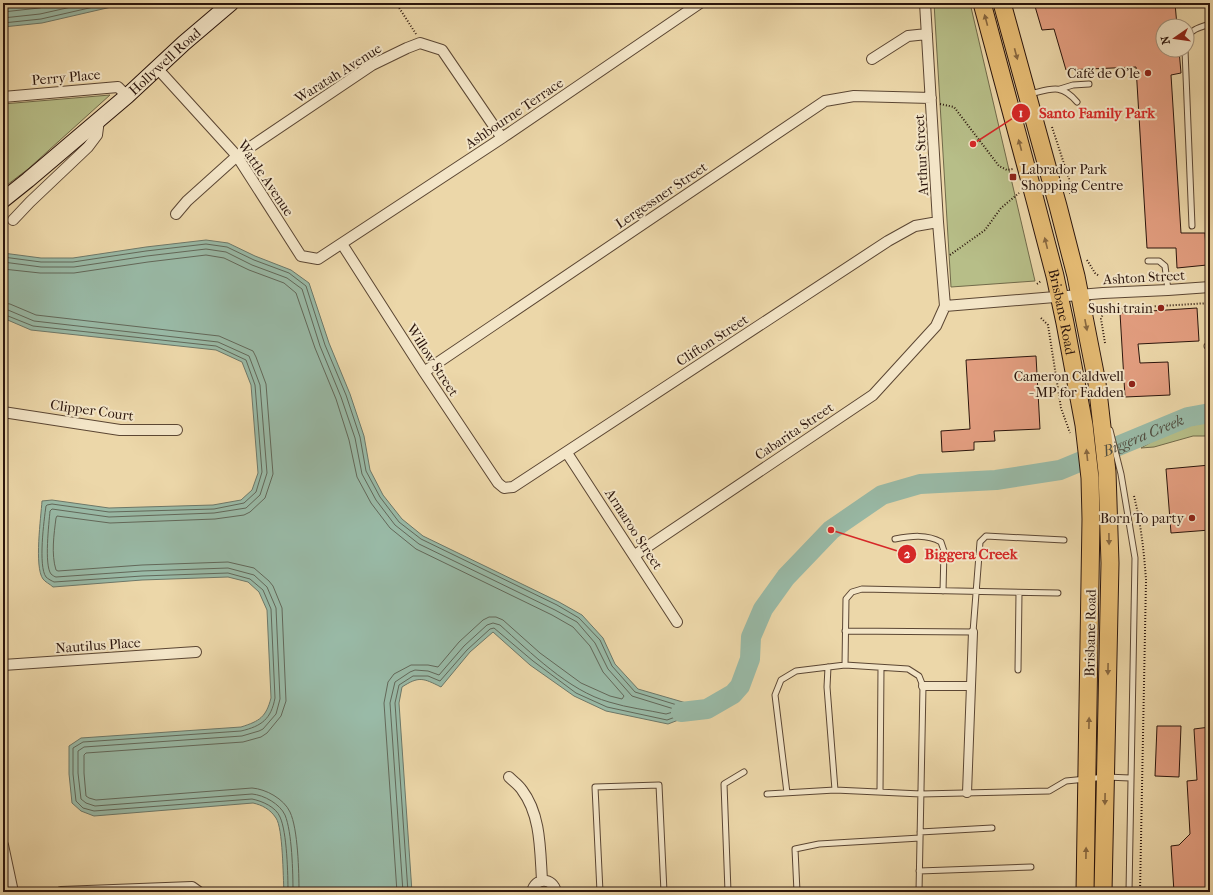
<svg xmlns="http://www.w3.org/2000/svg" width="1213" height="895" viewBox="0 0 1213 895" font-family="'IM FELL French Canon',serif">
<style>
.green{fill:#b7be88;stroke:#716a4a}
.water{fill:#99baa7;stroke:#6d7869}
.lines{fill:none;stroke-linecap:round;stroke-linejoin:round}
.shore{stroke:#62685a;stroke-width:1}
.river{stroke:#99baa7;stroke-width:20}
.building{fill:#e39e80;stroke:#2b150c}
.service-casing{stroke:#5b4633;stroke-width:7}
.pedestrian-casing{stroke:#5b4633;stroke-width:10}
.minor-casing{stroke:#5b4633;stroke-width:12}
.secondary-casing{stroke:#2b150c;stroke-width:17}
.trunk-casing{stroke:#2b150c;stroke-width:19}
.path{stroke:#2b150c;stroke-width:2;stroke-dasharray:1 2;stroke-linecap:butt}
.service{stroke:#f3e5c7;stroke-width:5}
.pedestrian{stroke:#f3e5c7;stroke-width:8}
.minor{stroke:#f3e5c7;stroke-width:10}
.secondary{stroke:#f3e5c7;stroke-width:15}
.trunk{stroke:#e6bc74;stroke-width:17}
.oneway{fill:#886840}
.poi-dot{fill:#8f2418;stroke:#f3e5c7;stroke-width:1.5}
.labels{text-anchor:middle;stroke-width:4;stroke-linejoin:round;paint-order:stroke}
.street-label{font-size:14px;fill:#2b150c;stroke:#f3e5c7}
.poi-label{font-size:14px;fill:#2b150c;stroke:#f3e5c7;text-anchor:end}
.water-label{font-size:15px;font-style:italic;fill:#524f42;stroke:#f3e5c7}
.leader{fill:none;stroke:#d62828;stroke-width:1.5}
.callout-dot{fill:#d62828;stroke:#f3e5c7;stroke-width:1.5}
.mark-label{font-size:12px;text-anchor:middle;font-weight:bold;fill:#fff}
.callout-label{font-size:15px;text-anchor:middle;font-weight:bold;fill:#d62828;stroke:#f3e5c7;stroke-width:4;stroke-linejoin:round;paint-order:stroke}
</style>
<rect width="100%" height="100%" fill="#ecd7a9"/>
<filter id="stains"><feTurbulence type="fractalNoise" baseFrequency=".005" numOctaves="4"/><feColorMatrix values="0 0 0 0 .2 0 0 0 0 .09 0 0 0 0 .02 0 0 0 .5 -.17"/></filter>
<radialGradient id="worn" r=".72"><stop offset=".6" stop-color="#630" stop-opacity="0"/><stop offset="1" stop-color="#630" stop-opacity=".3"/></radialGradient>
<!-- green -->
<path class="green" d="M934,3H970L1035,281L951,287Z
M110,95L28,169L3,188V104Z
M1210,422V436H1193L1154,447L1141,448L1175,428Z"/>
<!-- water -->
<path class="water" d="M3,3H123L120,5L42,23L3,27Z
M206,240L228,243L255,256L291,270L309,283L329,343L350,394L364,436L370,470L383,495L402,519L423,536L559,602L582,615L603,638L615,664L638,689L707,709L668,724L606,711L574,696L530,665L493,632L470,652L441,687C423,678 419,676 402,687L399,703L412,892H284C283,877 283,828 276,818C270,809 262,805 253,803L94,816L81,811L72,803L69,774V746L81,738L241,727C260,721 266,717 271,698L267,610L259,592L248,582L228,577L142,580L53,587C50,584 45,582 43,579C34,567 41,517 42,501L52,500L109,508L213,505L241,500L252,490L258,473L251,385L242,362L216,350L31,330L3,318V253L41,258H73L146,247Z"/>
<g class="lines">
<!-- shore -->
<path class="shore" d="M3,12L39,8L63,3
M3,18L40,14L89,3
M3,23L41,19L111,3
M3,257L41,262H73L146,251L206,244L227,247L254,260L289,273L306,286L325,345L346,395L360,437L366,471L380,497L399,522L421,539L557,605L579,618L600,640L612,666L635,692L690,709L689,712L667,720L607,707L576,693L533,661L494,628L490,629L467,650L440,681L428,676H413L399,685L395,703L408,892
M3,262L41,267H74L147,256L206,249L226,252L252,265L287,278L302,289L320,346L341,397L355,438L362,474L376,500L395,525L419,544L555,610L577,622L595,643L608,669L632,696L674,709L673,712L666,714C648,710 628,708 609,702C569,691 530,652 500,625L493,623L487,625L464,646L439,675L428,671L415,670L410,672L395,682L390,703L403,892
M3,269L40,273H74L148,262L206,255L224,258L249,270L284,283L296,293L315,348L336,399L349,440L357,477L371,503L390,528L416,549L552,615L573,627L590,646L603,672L624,696L622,699L610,696L581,683L540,653L503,620L496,617H489L483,620L459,642L438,667L428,665H411L394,674L388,682L384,703L397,892
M3,303L10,304L36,315L219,336L253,351L256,357L266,384L273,474L265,498L250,512L244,515L215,519L110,523L57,516L56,518C54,534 51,554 56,570L58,571L142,565L228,562L254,568L269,581L273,586L282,608L286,701L281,716L267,733L261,737L243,742L86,753L84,755V773L86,796L89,798L96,800L252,788C266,789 284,799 290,812C298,829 299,872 299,892
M3,309L8,310L34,321L218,342L249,356L260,385L267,473L260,495L246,508L214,513L109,517L52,509L50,511C49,523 44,565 51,574C52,575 55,577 56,577L142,571L228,568L254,575L267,587L276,608L280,699L276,714L263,729L259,731L242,736L84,747L78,751V773L81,799L86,803L95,806L252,794C264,795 280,804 285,815C292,832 293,872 293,892
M3,314L33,326L216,346L246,360L255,385L262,472L256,492L244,503L214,509L109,512L52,504L47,505L46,506C44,520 38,566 46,577C48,579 52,581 54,582L142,576L228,573L250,579L263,590L271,609L275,698C271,719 262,726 241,731L83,742L73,748V774L76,801L83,808L94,811L252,799C262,801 276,807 280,817C287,832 288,875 288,892"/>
<!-- river -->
<path class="river" id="s1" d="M681,712L707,709L733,694L740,686L750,659L751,637L763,609L786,577L831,530L882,495L920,484L996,480L1060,470L1188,417L1210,413"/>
</g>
<!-- building -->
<path class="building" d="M1034,3H1175L1177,26H1163V50H1179L1181,73L1171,75L1181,233H1205L1207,265L1177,268L1176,248H1147L1136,67L1066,70L1054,29L1042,30Z
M1197,308L1199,341L1138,344L1140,363L1168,362L1170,395L1125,397L1120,313Z
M1036,356L1040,429L994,431L995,441L974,442V450L942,452L941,431L970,429L966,360Z
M1210,465V530L1171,533L1166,469Z
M1157,726H1181L1179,777L1155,776Z
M1210,727V892H1174L1171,846L1179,845L1190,834L1187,781L1197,780L1194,729Z"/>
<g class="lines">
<!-- service casing -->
<g class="service-casing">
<path id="service" d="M1187,38C1191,29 1201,27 1210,24
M1185,50L1192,226
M1060,89L1073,85L1089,84
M1030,94C1051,89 1061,83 1077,102
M1148,261H1159L1165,266L1168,290
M1207,346H1210
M1110,430L1121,474L1135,558L1129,892
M895,539C911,536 927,534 941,542L944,551L943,591
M845,631L973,632L980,542L986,536L1064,540
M845,665L846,599L852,592L862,589L1058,593
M828,667L827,687L835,790
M1018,670L1019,593
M880,792L881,668
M787,793L775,695L781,680L796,671L845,665L908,669L919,676L923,686L919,892
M767,794L835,790L921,794L1049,791L1066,781L1106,777L1130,778
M920,832L992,828
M919,871L1031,867
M600,892L595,787L659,785L664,892
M728,892L724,784L744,772
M797,892L795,849L819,844L920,838"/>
</g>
<!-- pedestrian casing -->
<g class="pedestrian-casing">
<path id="pedestrian" d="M923,686H971
M967,793L973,632"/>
</g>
<!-- minor casing -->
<g class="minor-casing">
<path id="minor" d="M872,59L908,36L927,34
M157,68L237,156L301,256L318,259L502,138L700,3
M3,97L118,87L127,96
M176,214L187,201L237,156L372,65L407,48L420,43L442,50L502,138
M13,220L30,202L88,147L97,135L99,120
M342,244L424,372L498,483L504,488L513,487L888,241L915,226L938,222
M945,306L1103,293L1168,290L1210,287
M424,372L825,101L854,96L931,98
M3,412L120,430H177
M567,453L677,622
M635,555L873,395L936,326L945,306L938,222L925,3
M3,665L196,652
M509,777C513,781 519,785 522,790C541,815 540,850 542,880
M3,845L13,892
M61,892L192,887L199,892
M532,892C535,877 553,877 556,892"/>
</g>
<!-- secondary casing -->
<g class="secondary-casing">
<g id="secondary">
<path id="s2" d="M3,200L28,180L127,96L184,43L231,3"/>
</g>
</g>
<!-- trunk casing -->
<g class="trunk-casing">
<g id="trunk">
<path id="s3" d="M982,3L1034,196L1055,276L1065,323L1084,425L1090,478L1091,519L1085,892"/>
<path d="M1002,3L1058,206L1076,276L1097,383L1102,427L1107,472L1110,563L1103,892"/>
</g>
</g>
<!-- path -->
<path class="path" d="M396,3L416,34
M940,104L954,107L999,166L1007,170L1013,169
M1052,127L1069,179L1070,194
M950,255L985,230L1001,208L1019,193
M1087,260L1095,273L1099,276
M1037,284L1041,281V280
M1041,318L1048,325L1061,408L1070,433
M1105,343L1101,319L1104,311L1110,309L1210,303
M1134,496C1141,524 1144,552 1146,580L1140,892"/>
<!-- service -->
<use href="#service" class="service"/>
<!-- pedestrian -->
<use href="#pedestrian" class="pedestrian"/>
<!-- minor -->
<use href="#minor" class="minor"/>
<!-- secondary -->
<use href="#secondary" class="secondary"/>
<!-- trunk -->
<use href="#trunk" class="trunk"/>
</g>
<!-- one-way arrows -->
<defs><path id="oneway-solid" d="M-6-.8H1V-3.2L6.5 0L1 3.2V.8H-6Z"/></defs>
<g class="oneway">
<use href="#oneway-solid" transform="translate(986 20) rotate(-105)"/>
<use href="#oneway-solid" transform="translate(1016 54) rotate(75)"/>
<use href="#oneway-solid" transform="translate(1020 145) rotate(-105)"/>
<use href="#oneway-solid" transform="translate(1046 243) rotate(-104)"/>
<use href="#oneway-solid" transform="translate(1086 325) rotate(79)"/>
<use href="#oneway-solid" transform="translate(1087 455) rotate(-96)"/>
<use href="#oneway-solid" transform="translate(1109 539) rotate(89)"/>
<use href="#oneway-solid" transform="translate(1108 669) rotate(91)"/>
<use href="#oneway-solid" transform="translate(1089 723) rotate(-89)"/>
<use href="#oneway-solid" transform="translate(1105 799) rotate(91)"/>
<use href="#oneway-solid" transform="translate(1086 853) rotate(-89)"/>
</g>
<!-- markers -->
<g class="poi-dot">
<circle cx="1148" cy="73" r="4"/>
<rect x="1009" y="173" width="8" height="8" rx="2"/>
<circle cx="1161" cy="308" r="4"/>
<circle cx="1132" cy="384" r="4"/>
<circle cx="1192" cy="518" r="4"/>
</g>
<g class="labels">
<!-- street labels -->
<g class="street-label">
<text dy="5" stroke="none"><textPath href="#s2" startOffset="213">Hollywell Road</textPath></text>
<text transform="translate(338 73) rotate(-32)" y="5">Waratah Avenue</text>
<text transform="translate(66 77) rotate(-5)" y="5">Perry Place</text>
<text transform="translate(514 113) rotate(-34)" y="5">Ashbourne Terrace</text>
<text transform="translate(921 155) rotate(-93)" y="5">Arthur Street</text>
<text transform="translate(266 178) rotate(56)" y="5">Wattle Avenue</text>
<text transform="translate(661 195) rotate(-34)" y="5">Lergessner Street</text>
<text transform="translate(1144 277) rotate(-3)" y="5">Ashton Street</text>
<text dy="5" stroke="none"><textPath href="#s3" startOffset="319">Brisbane Road</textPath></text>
<text transform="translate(712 340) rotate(-33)" y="5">Clifton Street</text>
<text transform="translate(433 360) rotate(57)" y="5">Willow Street</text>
<text transform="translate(92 410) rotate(8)" y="5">Clipper Court</text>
<text transform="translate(794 431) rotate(-34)" y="5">Cabarita Street</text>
<text transform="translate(634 529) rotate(57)" y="5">Armaroo Street</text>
<text transform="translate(1090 633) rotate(-89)" y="5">Brisbane Road</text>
<text transform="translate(98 645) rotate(-4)" y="5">Nautilus Place</text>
</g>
<!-- poi labels -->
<g class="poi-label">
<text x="1140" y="78">Café de O'le</text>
<text x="1021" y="174" text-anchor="start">Labrador Park<tspan x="1021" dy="16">Shopping Centre</tspan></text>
<text x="1153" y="313">Sushi train</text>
<text x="1124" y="381">Cameron Caldwell<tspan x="1124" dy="16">- MP for Fadden</tspan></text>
<text x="1184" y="523">Born To party</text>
</g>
<!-- water labels -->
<g class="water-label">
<text dy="5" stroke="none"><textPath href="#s1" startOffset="585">Biggera Creek</textPath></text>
</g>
</g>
<!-- callouts -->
<path class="leader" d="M973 144L1021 113M831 530L907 554"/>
<g class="callout-dot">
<circle cx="973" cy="144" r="4"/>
<circle cx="831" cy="530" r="4"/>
<circle cx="1021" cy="113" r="10"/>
<circle cx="907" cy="554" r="10"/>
</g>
<g class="mark-label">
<text x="1021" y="117">1</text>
<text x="907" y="558">2</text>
</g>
<g class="callout-label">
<text x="1097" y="118">Santo Family Park</text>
<text x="971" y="559">Biggera Creek</text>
</g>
<!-- margin -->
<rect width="1213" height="895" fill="none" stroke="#ecd7a9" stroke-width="16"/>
<rect x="4" y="4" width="1205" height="887" fill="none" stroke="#2b150c" stroke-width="2"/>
<rect x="8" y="8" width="1197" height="879" fill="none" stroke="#2b150c"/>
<!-- north arrow -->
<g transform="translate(1175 38) rotate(257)"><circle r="19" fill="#f3e5c7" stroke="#a3927c"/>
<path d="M0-3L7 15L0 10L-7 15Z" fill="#8f2418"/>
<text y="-6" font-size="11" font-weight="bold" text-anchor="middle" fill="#2b150c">N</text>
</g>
<rect width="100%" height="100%" filter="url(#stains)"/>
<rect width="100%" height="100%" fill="url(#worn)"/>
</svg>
